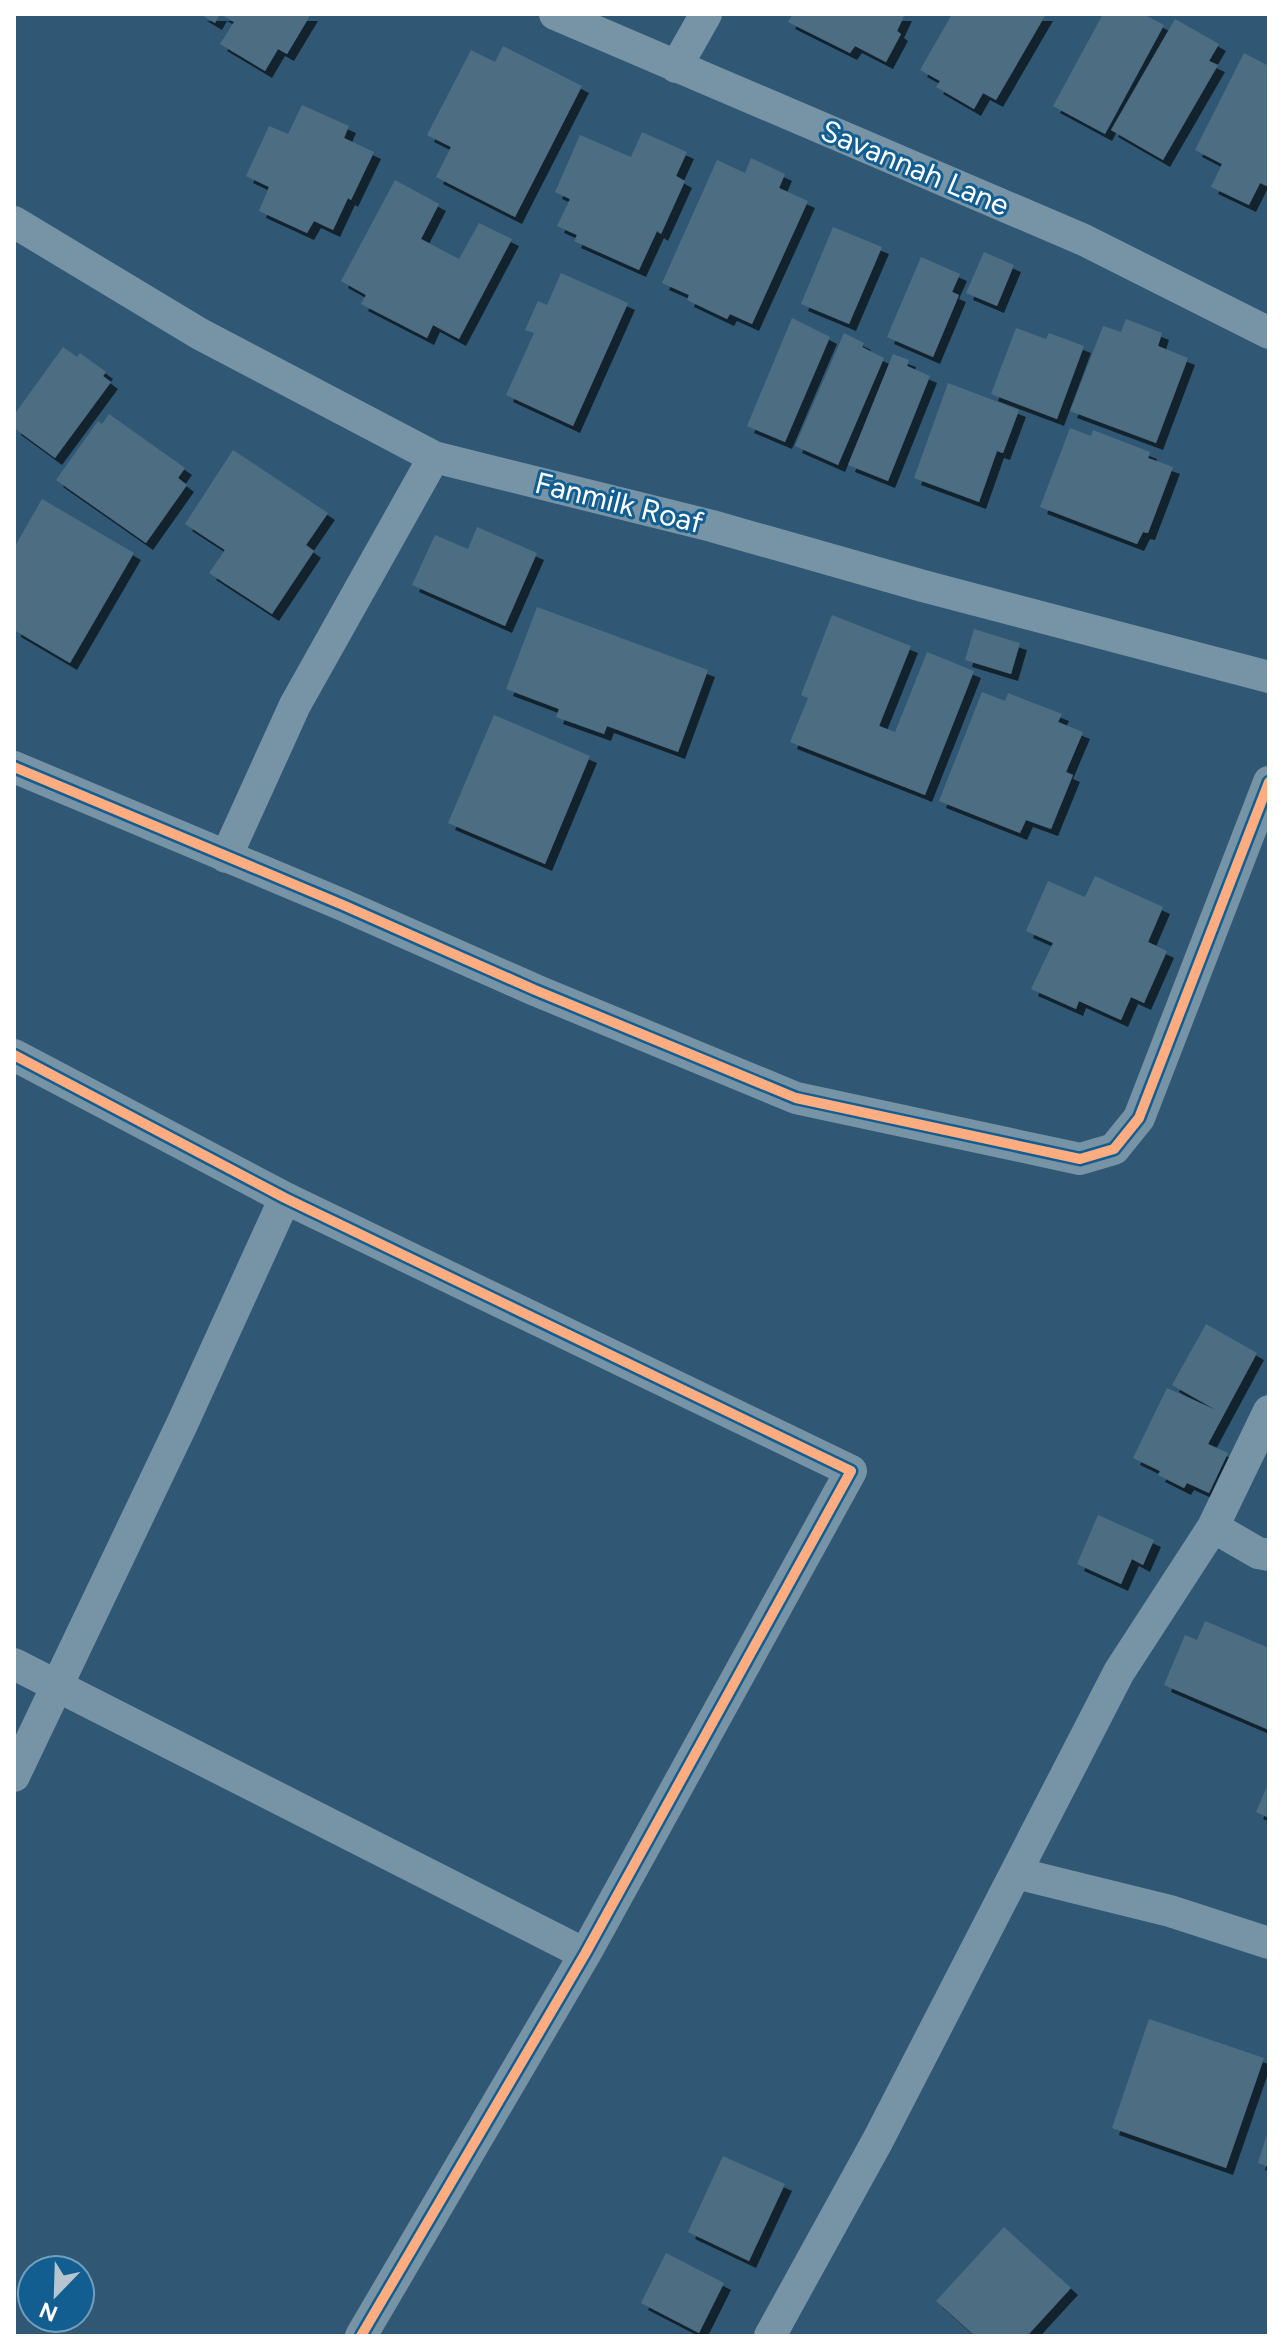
<svg xmlns="http://www.w3.org/2000/svg" width="1283" height="2350" viewBox="0 0 1283 2350" font-family="Figtree,sans-serif">
<style>
.building{fill:#4d6d83;filter:url(#shadow)}
.lines{fill:none;stroke-linecap:round;stroke-linejoin:round}
.street{stroke:#7794a7;stroke-width:32}
.cycleway-casing{stroke:#135e91;stroke-width:15}
.cycleway{stroke:#ffac80;stroke-width:10}
.labels{text-anchor:middle;stroke-width:6;stroke-linejoin:round;paint-order:stroke}
.street-label{font-size:30px;fill:#fff;stroke:#135e91}
</style>
<defs>
<filter id="shadow"><feDropShadow dx="7" dy="7" stdDeviation="0" flood-color="#0009"/></filter>
</defs>
<rect width="100%" height="100%" fill="#305874"/>
<!-- building -->
<path class="building" d="M200,14H311L287,54L278,49L265,71L220,44L234,22L220,14L215,23Z
M793,14H905L897,31L901,34L886,62L855,46L850,53L788,22Z
M952,14H1046L996,100L983,93L974,109L936,87L940,81L920,70Z
M1103,14H1143L1164,25L1105,134L1053,106Z
M1175,19L1219,44L1209,61L1218,65L1163,160L1111,130Z
M503,46L582,86L515,217L436,177L451,147L427,135L471,50L495,62Z
M1244,53L1269,66V187L1260,183L1249,205L1211,187L1222,164L1195,150Z
M302,105L349,126L344,138L374,152L351,200L348,198L333,230L314,221L307,233L259,211L269,187L246,176L269,126L288,134Z
M642,132L687,152L676,176L685,181L661,234L657,231L639,270L574,241L577,235L557,226L570,199L555,192L580,135L631,157Z
M751,158L785,174L779,188L808,201L752,324L730,314L727,319L687,300L689,295L662,283L717,160L745,173Z
M395,180L439,204L421,239L459,259L479,223L512,239L459,339L433,325L427,338L361,304L366,295L341,281Z
M833,227L882,247L849,324L801,304Z
M984,252L1014,265L997,306L966,293Z
M921,257L960,274L952,292L959,295L933,357L887,337Z
M561,273L628,303L573,426L506,395L534,333L525,330L538,301L547,305Z
M792,318L830,337L785,442L747,426Z
M1126,319L1162,333L1158,346L1188,358L1156,443L1070,411L1103,326L1121,332Z
M1016,328L1046,339L1049,333L1084,346L1057,419L991,394Z
M844,333L864,343L862,347L884,358L838,465L795,446Z
M63,347L77,357L80,353L106,372L103,376L111,382L55,458L14,428V415Z
M893,354L909,360L907,366L930,376L888,481L848,465Z
M948,383L1019,410L1003,453L997,451L979,502L914,478Z
M109,414L185,468L178,478L187,485L146,543L56,480L98,421L102,424Z
M1070,428L1091,436L1093,430L1150,452L1148,458L1173,467L1148,533L1143,532L1137,544L1040,507Z
M233,450L328,513L306,545L314,551L272,614L209,573L225,550L185,524Z
M42,499L134,553L70,663L14,630V548Z
M477,527L537,553L505,626L412,585L435,535L468,549Z
M537,607L708,670L678,752L607,726L604,734L556,717L559,709L506,689Z
M832,615L911,646L879,726L895,732L927,652L974,671L925,795L790,742L808,698L801,695Z
M974,629L1020,643L1011,674L965,660Z
M982,692L1005,701L1008,693L1062,714L1058,722L1083,732L1066,772L1073,775L1051,829L1026,820L1020,833L939,801Z
M494,715L590,756L545,864L448,823Z
M1095,876L1163,907L1148,942L1167,951L1144,1003L1131,997L1121,1020L1079,1001L1076,1009L1031,989L1053,943L1026,931L1048,881L1085,897Z
M1206,1324L1257,1353L1208,1444L1228,1453L1209,1493L1187,1483L1184,1488L1158,1475L1160,1471L1133,1458L1167,1388L1216,1410L1172,1385Z
M1098,1515L1154,1540L1143,1565L1132,1559L1121,1584L1077,1564Z
M1205,1621L1269,1648V1730L1164,1685L1185,1635L1197,1640Z
M1269,1782V1818L1256,1812Z
M1149,2019L1264,2058L1226,2168L1112,2128Z
M1268,2131H1269V2167L1258,2163Z
M723,2156L785,2184L749,2261L688,2232Z
M1004,2227L1071,2288L1027,2336H975L936,2301Z
M666,2253L724,2283L699,2333L641,2303Z"/>
<g class="lines">
<!-- street -->
<path class="street" d="M555,14L1084,240L1269,333
M676,67L706,14
M14,222L200,334L434,457L712,526L923,586L1269,677
M14,767L343,905L535,990L796,1098L1080,1159L1114,1149L1139,1118L1269,782
M226,857L295,705L434,457
M14,1055L285,1198L851,1471L585,1954L361,2336
M1213,1527L1258,1553L1269,1555
M14,1664L585,1954
M14,1776L183,1422L285,1198
M1016,1873L1170,1911L1269,1943
M770,2336L878,2140L1119,1672L1213,1527L1269,1411"/>
<!-- cycleway casing -->
<g class="cycleway-casing">
<path id="cycleway" d="M14,767L343,905L535,990L796,1098L1080,1159L1114,1149L1139,1118L1269,782
M14,1055L285,1198L851,1471L585,1954L361,2336"/>
</g>
<!-- cycleway -->
<use href="#cycleway" class="cycleway"/>
</g>
<g class="labels">
<!-- street labels -->
<g class="street-label">
<text transform="translate(915 168) rotate(23)" y="10">Savannah Lane</text>
<text transform="translate(619 503) rotate(14)" y="10">Fanmilk Roaf</text>
</g>
</g>
<!-- border -->
<rect width="1283" height="2350" fill="none" stroke="#ffffff" stroke-width="32"/>
<!-- north arrow -->
<g transform="translate(56 2294) rotate(203)"><circle r="38" fill="#135e91" stroke="#719ebd" stroke-width="2"/>
<path d="M0-6L14 30L0 20L-14 30Z" fill="#b7c5ce"/>
<text y="-12" font-size="22" font-weight="bold" text-anchor="middle" fill="#ffffff">N</text>
</g>
</svg>
